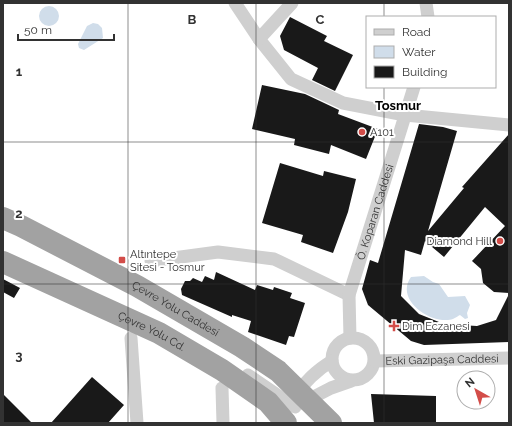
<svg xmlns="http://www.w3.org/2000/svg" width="512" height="426" viewBox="0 0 512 426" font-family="Raleway,sans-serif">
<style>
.water{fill:#d0ddea}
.building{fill:#191919}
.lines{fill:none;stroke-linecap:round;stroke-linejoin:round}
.minor{stroke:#cfcfcf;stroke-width:13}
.trunk{stroke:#a2a2a2;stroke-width:22}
.grid{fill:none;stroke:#323232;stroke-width:1;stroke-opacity:0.55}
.poi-dot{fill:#d34d49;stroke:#fff;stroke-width:1.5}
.labels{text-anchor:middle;stroke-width:4;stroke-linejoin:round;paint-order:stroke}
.poi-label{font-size:11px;fill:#323232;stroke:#fff;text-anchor:start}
.street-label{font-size:11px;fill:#323232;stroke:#fff}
.quarter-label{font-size:13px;font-weight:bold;fill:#000;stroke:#fff}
.grid-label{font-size:13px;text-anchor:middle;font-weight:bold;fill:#323232;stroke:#fff;stroke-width:4;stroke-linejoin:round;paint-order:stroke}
</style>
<rect width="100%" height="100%" fill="#fff"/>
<!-- water -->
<path class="water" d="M39 16a10 10 0 1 1 20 0a10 10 0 1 1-20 0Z
M93,23L98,24L102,28L103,38L84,50L79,48L78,44L87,26Z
M424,276L433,282L439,284L448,297L465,296L470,305L467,313L468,318L465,319L460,315C456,317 453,320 448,320C428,322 395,299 411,277Z"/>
<!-- building -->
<path class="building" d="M290,17L327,36L324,41L353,55L335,91L312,80L318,68L284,50L280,36Z
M262,85L305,94L339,110L338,114L378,129L366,159L331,145L329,154L294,145L295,139L252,129Z
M419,124L443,127L457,131L428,231L464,188L462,187L509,134V293L494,292L483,283L481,269L472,261L505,226L485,207L444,257L425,241L421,255L405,250L401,296L419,314L444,324L477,326L496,320L509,294V342L424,345L411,341L368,305L362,289L370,260L378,263Z
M280,163L323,176L324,171L356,179L348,212L333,253L301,242L303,235L262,223Z
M216,272L255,290L257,285L273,290L274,287L292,293L290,298L305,303L294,337L289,336L286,345L248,332L251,321L232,315V317L182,295L181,289L185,281H190L193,278L202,282L205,276L214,280Z
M3,279L20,288L14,298L3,292Z
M92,377L124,405L108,423H51Z
M3,394L32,423H3Z
M371,394L436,396V423H374Z"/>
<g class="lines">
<!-- minor -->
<g class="minor">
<path d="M235,3L259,39L291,79L343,103L405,115L509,125"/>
<path d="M426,3L428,17"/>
<path d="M259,39L292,3"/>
<path d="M151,261L218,252L274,259L349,295"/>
<circle cx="353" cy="359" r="21"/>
<path d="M131,338L137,423"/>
<path id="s1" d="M350,338L349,295L414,87"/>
<path id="s2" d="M375,361L509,358"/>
<path d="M248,375L295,407"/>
<path d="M222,388L223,423"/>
<path d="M297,398C300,384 320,368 332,361"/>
<path d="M302,403L331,388L351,381"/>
</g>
<!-- trunk -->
<g class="trunk">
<path id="s3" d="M3,218L21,226L137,286L242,347L278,371L331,423"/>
<path id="s4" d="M3,262L159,333L222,370L268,402L286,423"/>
</g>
</g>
<!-- grid -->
<path class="grid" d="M128,3V423M256,3V423M384,3V17M384,87V423M3,142H509M3,284H509"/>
<!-- markers -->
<g class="poi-dot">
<circle cx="362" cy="132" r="4"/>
<circle cx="500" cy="241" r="4"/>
<rect x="118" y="256" width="8" height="8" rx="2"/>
<path d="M392 320h4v4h4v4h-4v4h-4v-4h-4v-4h4z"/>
</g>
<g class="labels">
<!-- poi labels -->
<g class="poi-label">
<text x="370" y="136">A101</text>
<text x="492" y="245" text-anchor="end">Diamond Hill</text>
<text x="130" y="258">Altıntepe<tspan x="130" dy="13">Sitesi - Tosmur</tspan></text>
<text x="402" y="330">Dim Eczanesi</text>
</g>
<!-- street labels -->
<g class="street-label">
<text dy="4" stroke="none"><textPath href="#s1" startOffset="130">Ö. Koparan Caddesi</textPath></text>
<text dy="4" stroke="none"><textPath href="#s3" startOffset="195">Çevre Yolu Caddesi</textPath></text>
<text dy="4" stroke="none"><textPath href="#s4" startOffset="164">Çevre Yolu Cd.</textPath></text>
<text dy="4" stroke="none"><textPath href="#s2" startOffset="67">Eski Gazipaşa Caddesi</textPath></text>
</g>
<!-- quarter labels -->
<g class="quarter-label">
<text x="398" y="110">Tosmur</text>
</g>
</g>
<g class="grid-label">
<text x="192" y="24">B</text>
<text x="320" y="24">C</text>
<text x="19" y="76">1</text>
<text x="19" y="218">2</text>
<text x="19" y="360">3</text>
</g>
<!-- border -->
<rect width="512" height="426" fill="none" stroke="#323232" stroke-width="8"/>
<!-- legend -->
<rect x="366" y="16" width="130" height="72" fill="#ffffff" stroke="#adadad"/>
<rect x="374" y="29" width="20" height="6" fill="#cfcfcf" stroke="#adadad"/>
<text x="402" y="36" font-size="12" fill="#323232">Road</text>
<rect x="374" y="46" width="20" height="12" fill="#d0ddea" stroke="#adadad"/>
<text x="402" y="56" font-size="12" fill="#323232">Water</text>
<rect x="374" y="66" width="20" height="12" fill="#191919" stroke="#adadad"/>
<text x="402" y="76" font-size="12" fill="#323232">Building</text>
<!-- north arrow -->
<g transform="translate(476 390) rotate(321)"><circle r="19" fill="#ffffff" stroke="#adadad"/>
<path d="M0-3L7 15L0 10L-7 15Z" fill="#d34d49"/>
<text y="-6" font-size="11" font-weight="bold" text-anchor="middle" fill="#323232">N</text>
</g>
<!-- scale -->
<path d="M18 34v6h96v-6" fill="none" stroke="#323232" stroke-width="2"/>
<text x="24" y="34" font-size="12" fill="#323232" stroke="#ffffff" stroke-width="3" paint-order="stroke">50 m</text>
</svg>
